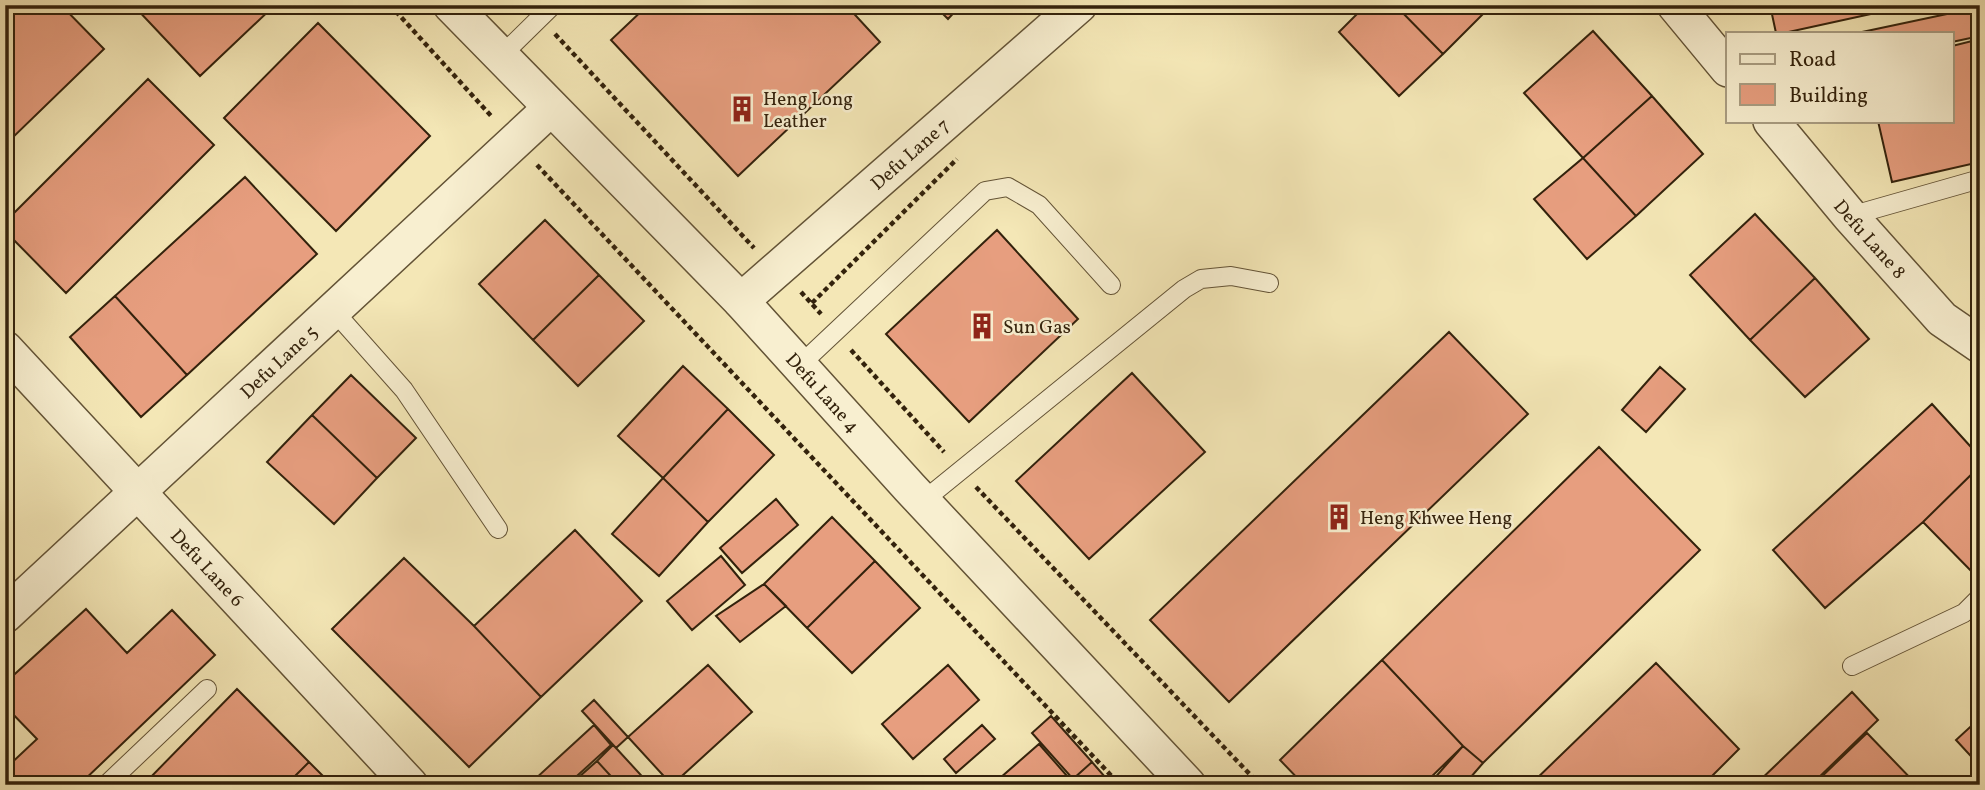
<svg xmlns="http://www.w3.org/2000/svg" width="1985" height="790" viewBox="0 0 1985 790" font-family="Vollkorn,serif">
<style>
.building{fill:#e79e7f;stroke:#33220c;stroke-width:2}
.lines{fill:none;stroke-linecap:round;stroke-linejoin:round}
.service-casing{stroke:#635336;stroke-width:20}
.minor-casing{stroke:#635336;stroke-width:38}
.path{stroke:#33220c;stroke-width:4.5;stroke-dasharray:5 3.5;stroke-linecap:butt}
.service{stroke:#f8efd0;stroke-width:18}
.minor{stroke:#f8efd0;stroke-width:35}
.labels{text-anchor:middle;stroke-width:5;stroke-linejoin:round;paint-order:stroke}
.poi-label{font-size:19px;fill:#33220c;stroke:#f8efd0;text-anchor:start}
.street-label{font-size:19px;fill:#33220c;stroke:#f8efd0}
</style>
<rect width="100%" height="100%" fill="#f4e7b6"/>
<filter id="stains"><feTurbulence type="fractalNoise" baseFrequency=".00286" numOctaves="4"/><feColorMatrix values="0 0 0 0 .2 0 0 0 0 .09 0 0 0 0 .02 0 0 0 .5 -.17"/></filter>
<radialGradient id="worn" r=".72"><stop offset=".6" stop-color="#630" stop-opacity="0"/><stop offset="1" stop-color="#630" stop-opacity=".3"/></radialGradient>
<!-- building -->
<path class="building" d="M15,5H61L104,49L5,145V15Z
M133,5H275L200,76Z
M648,5H846L880,42L738,176L611,40Z
M934,5H961L948,19Z
M1366,5H1395L1443,54L1399,96L1339,32Z
M1395,5H1492L1443,54Z
M1770,5H1912L1784,33H1776Z
M1980,7V36L1952,42V33L1862,32Z
M318,23L430,136L336,231L224,118Z
M1593,31L1652,96L1583,158L1524,93Z
M1980,39V162L1892,182L1878,121H1952V46Z
M148,79L214,145L66,293L5,231V222Z
M1652,96L1703,154L1636,216L1583,158Z
M1583,158L1636,216L1587,259L1534,199Z
M245,177L317,254L187,375L115,296Z
M1755,214L1815,278L1750,340L1690,275Z
M545,220L599,275L533,340L479,284Z
M997,230L1078,319L969,422L886,334Z
M599,275L644,321L578,386L533,340Z
M1815,278L1869,339L1805,397L1750,340Z
M115,296L187,375L141,417L70,337Z
M1449,332L1528,414L1229,702L1150,620Z
M683,366L728,409L663,478L618,436Z
M1660,367L1685,389L1646,432L1622,410Z
M1132,373L1205,452L1089,559L1016,481Z
M351,375L416,438L377,478L312,415Z
M1932,404L1980,457V466L1923,522L1825,608L1773,550Z
M728,409L774,455L708,522L663,478Z
M312,415L377,478L334,524L267,462Z
M1599,447L1700,550L1483,763L1463,746L1382,660Z
M1980,466V580L1923,522Z
M663,478L708,522L659,576L612,534Z
M776,499L798,525L742,573L720,548Z
M832,517L875,561L807,628L764,584Z
M575,530L642,601L541,697L474,626Z
M721,556L745,585L692,630L667,601Z
M404,558L474,626L541,697L469,767L332,629Z
M875,561L920,608L852,673L807,628Z
M764,584L786,606L740,642L716,616Z
M86,609L127,653L172,610L215,655L79,785H5V769L37,739L5,706V683Z
M1382,660L1463,746L1423,785H1304L1280,760Z
M1656,663L1739,749L1703,785H1530Z
M708,665L752,712L672,785L628,737Z
M948,665L979,700L913,759L882,724Z
M237,689L309,762L286,785H143Z
M1852,692L1878,720L1811,785H1755Z
M594,700L628,737L616,748L582,711Z
M1051,716L1092,762L1073,779L1032,733Z
M1980,718V766L1956,740Z
M594,725L611,745L567,785H538L534,780Z
M982,725L995,739L956,773L944,759Z
M1867,733L1917,785H1813Z
M1039,744L1075,785H992Z
M613,745L616,748L650,785H619L597,761Z
M1463,746L1483,763L1464,785H1435L1431,782Z
M597,761L619,785H570Z
M309,762L332,785H286Z
M1092,762L1112,785H1078L1073,779Z"/>
<g class="lines">
<!-- service casing -->
<g class="service-casing">
<path id="service" d="M501,56L553,5
M1850,216L1980,179
M333,310L404,390L498,529
M799,366L985,191L1008,187L1039,205L1111,285
M923,501L1184,289L1201,279L1231,276L1269,283
M1852,666L1964,613L1980,597
M106,785L207,689"/>
</g>
<!-- minor casing -->
<g class="minor-casing">
<g id="minor">
<path id="s1" d="M451,5L741,301L910,488L1188,785"/>
<path d="M1675,5L1728,69"/>
<path id="s2" d="M1771,121L1850,216L1942,319L1980,345"/>
<path id="s3" d="M741,301L1079,5"/>
<path id="s4" d="M5,349L410,785"/>
<path id="s5" d="M5,615L551,108"/>
</g>
</g>
<!-- path -->
<path class="path" d="M390,5L493,118
M555,34L754,248
M537,165L1120,785
M801,292L821,314
M812,303L957,159
M851,350L944,452
M976,487L1260,785"/>
<!-- service -->
<use href="#service" class="service"/>
<!-- minor -->
<use href="#minor" class="minor"/>
</g>
<!-- icons -->
<defs>
<g id="building-bare" transform="scale(2.1)"><path d="M-4-6H4V6H1V3H-1V6H-4ZM-2.5-4.3h1.7v1.8h-1.7ZM.8-4.3h1.7v1.8H.8ZM-2.5-1h1.7V.8h-1.7ZM.8-1h1.7V.8H.8Z" fill="#8f2418" stroke="#f8efd0" stroke-width="2.5" paint-order="stroke"/></g>
</defs>
<g fill-rule="evenodd">
<use href="#building-bare" x="742" y="109"/>
<use href="#building-bare" x="982" y="326"/>
<use href="#building-bare" x="1339" y="517"/>
</g>
<g class="labels">
<!-- poi labels -->
<g class="poi-label">
<text x="763" y="105">Heng Long<tspan x="763" dy="22">Leather</tspan></text>
<text x="1003" y="333">Sun Gas</text>
<text x="1360" y="524">Heng Khwee Heng</text>
</g>
<!-- street labels -->
<g class="street-label">
<text dy="7" stroke="none"><textPath href="#s3" startOffset="224">Defu Lane 7</textPath></text>
<text dy="7" stroke="none"><textPath href="#s2" startOffset="154">Defu Lane 8</textPath></text>
<text dy="7" stroke="none"><textPath href="#s5" startOffset="373">Defu Lane 5</textPath></text>
<text dy="7" stroke="none"><textPath href="#s1" startOffset="537">Defu Lane 4</textPath></text>
<text dy="7" stroke="none"><textPath href="#s4" startOffset="298">Defu Lane 6</textPath></text>
</g>
</g>
<!-- margin -->
<rect width="1985" height="790" fill="none" stroke="#f4e7b6" stroke-width="28"/>
<rect x="7" y="7" width="1971" height="776" fill="none" stroke="#33220c" stroke-width="3.5"/>
<rect x="14" y="14" width="1957" height="762" fill="none" stroke="#33220c" stroke-width="2"/>
<!-- legend -->
<rect x="1726" y="32" width="228" height="91" fill="#f8efd0" stroke="#a99d82" stroke-width="2"/>
<rect x="1740" y="54" width="35" height="10" fill="#f8efd0" stroke="#a99d82" stroke-width="2"/>
<text x="1789" y="66" font-size="21" fill="#33220c">Road</text>
<rect x="1740" y="84" width="35" height="21" fill="#e79e7f" stroke="#a99d82" stroke-width="2"/>
<text x="1789" y="102" font-size="21" fill="#33220c">Building</text>
<rect width="100%" height="100%" filter="url(#stains)"/>
<rect width="100%" height="100%" fill="url(#worn)"/>
</svg>
